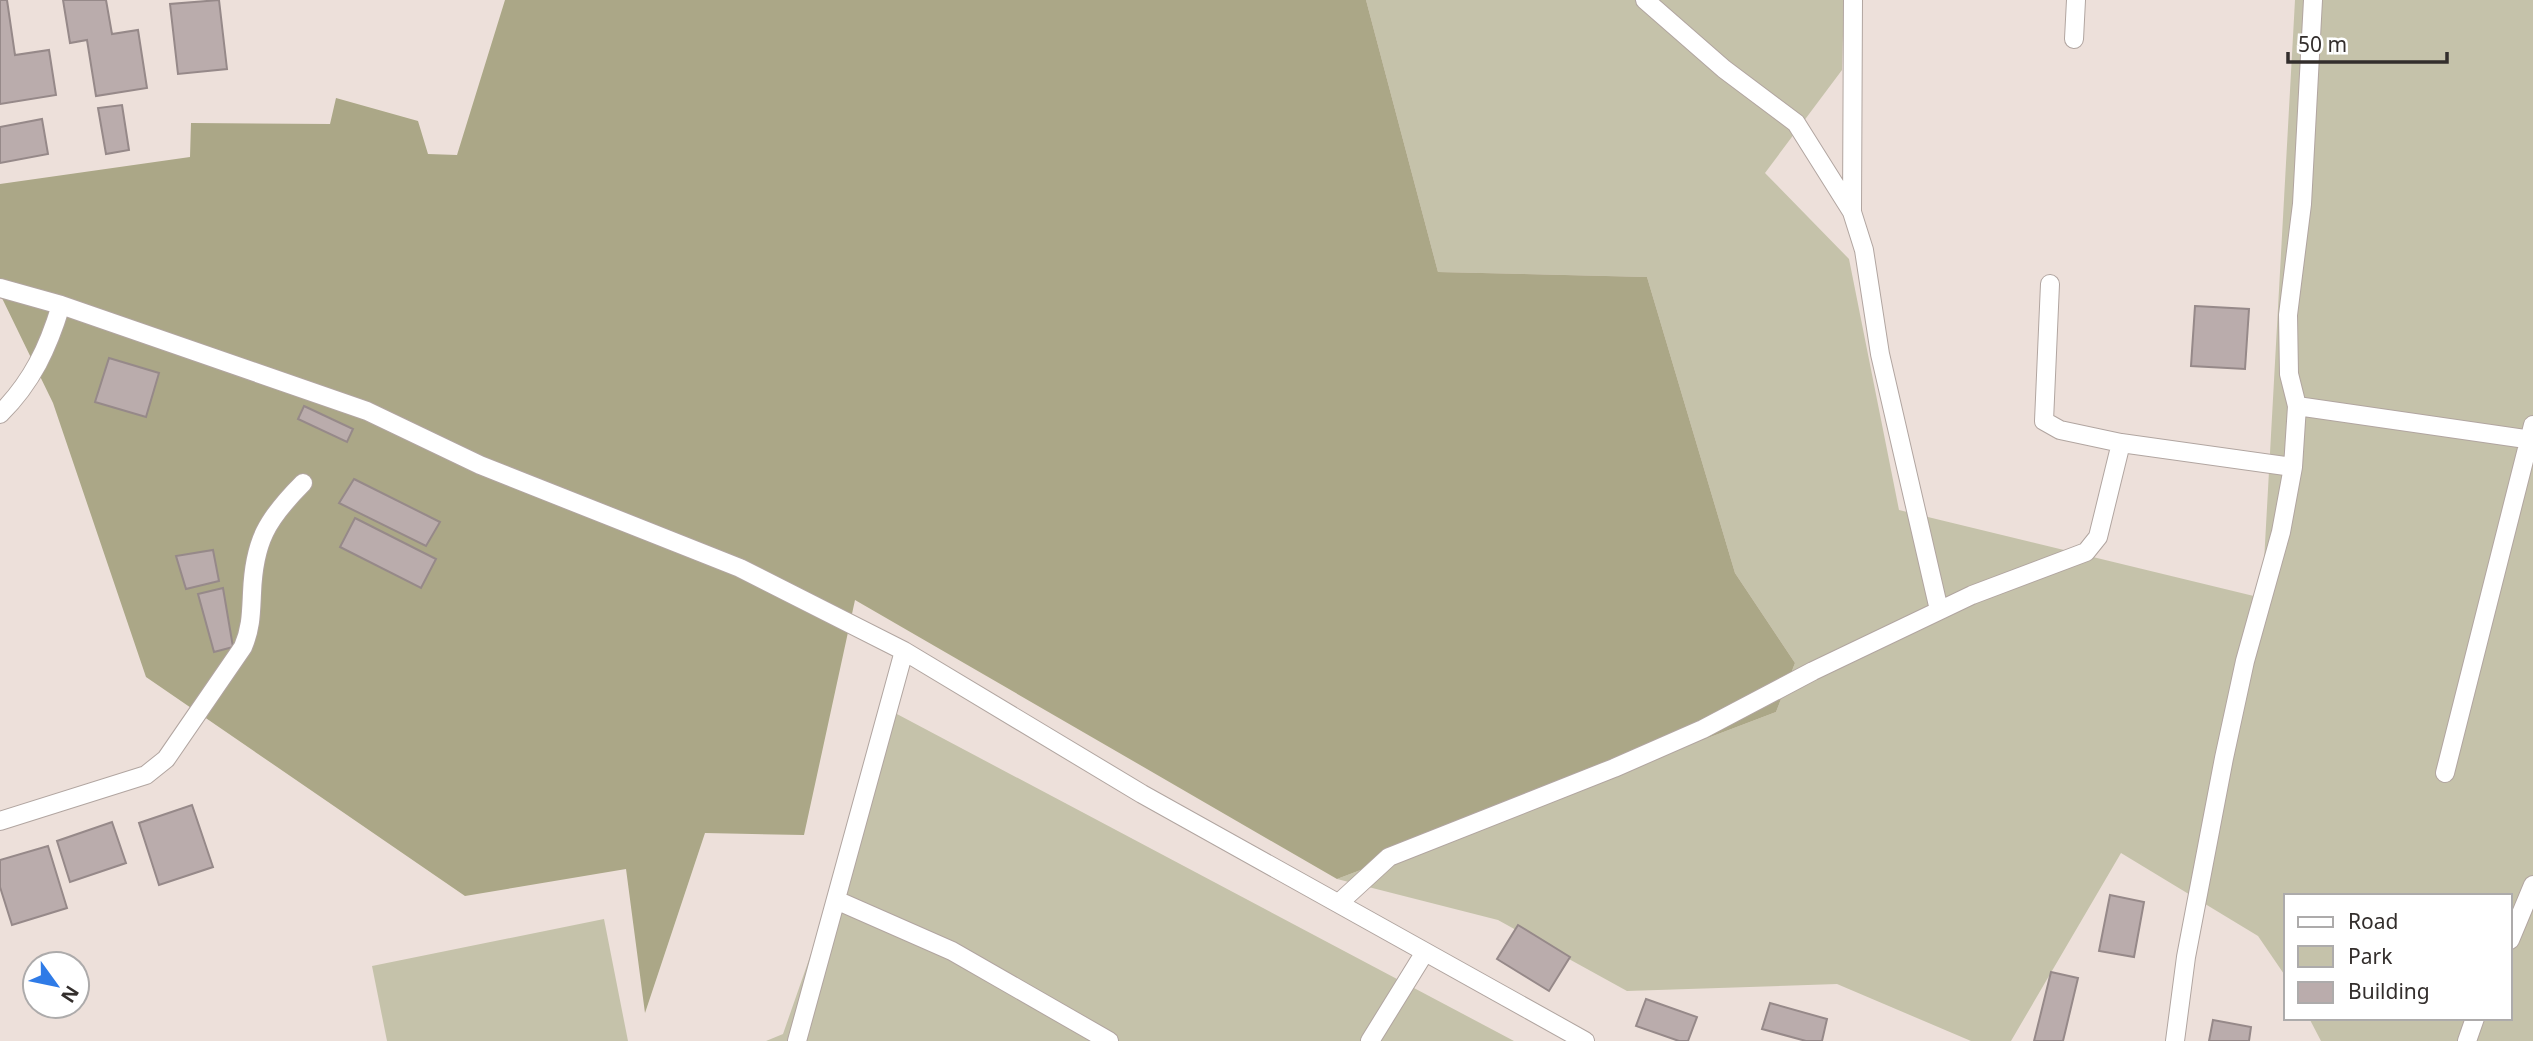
<svg xmlns="http://www.w3.org/2000/svg" width="2533" height="1041" viewBox="0 0 2533 1041" font-family="'Noto Sans',sans-serif">
<style>
.green{fill:#c5c2aa}
.forest{fill:#aba787}
.building{fill:#baacac;stroke:#968989;stroke-width:2}
.lines{fill:none;stroke-linecap:round;stroke-linejoin:round}
.minor-casing{stroke:#b1a5a0;stroke-width:20}
.minor{stroke:#fff;stroke-width:18}
</style>
<rect width="100%" height="100%" fill="#ede0da"/>
<!-- green -->
<path class="green" d="M1366,0H1844L1842,70L1765,173L1849,259L1899,510L2262,598L2295,0H2533V1041H2321L2309,1018H2510V896H2286V977L2258,936L2121,853L2011,1041H1971L1837,984L1627,991L1498,920L1337,879L1776,712L1795,663L1735,573L1647,277L1438,272Z
M895,713L1514,1041H766L783,1034Z
M604,919L628,1041H387L372,966Z"/>
<!-- forest -->
<path class="forest" d="M505,0H1366L1438,272L1647,277L1735,573L1795,663L1776,712L1337,879L855,600L804,835L705,833L645,1013L626,869L465,896L146,677L53,403L0,294V184L190,157L191,123L330,124L336,98L418,121L428,154L457,155Z"/>
<!-- building -->
<path class="building" d="M0,0H7L15,55L49,50L56,95L0,104Z
M63,0H106L112,34L138,30L147,88L96,96L87,40L70,43Z
M219,0L227,69L178,74L170,4Z
M122,105L129,150L106,154L98,108Z
M42,119L48,154L0,163V127Z
M2195,306L2249,309L2245,369L2191,366Z
M109,358L159,373L146,417L95,402Z
M304,406L353,429L347,442L298,419Z
M354,479L440,522L426,546L339,503Z
M355,518L436,559L421,588L340,547Z
M213,550L219,581L186,589L176,556Z
M223,588L233,647L214,652L198,594Z
M192,805L213,867L159,885L139,823Z
M112,822L126,863L70,882L57,841Z
M48,846L67,908L12,925L0,887V860Z
M2110,895L2144,902L2134,957L2099,951Z
M1518,925L1570,957L1549,991L1497,959Z
M2051,972L2078,978L2063,1041H2034Z
M1646,999L1697,1017L1688,1041H1679L1636,1026Z
M1770,1003L1827,1019L1822,1041H1806L1762,1029Z
M2213,1020L2251,1027L2249,1041H2209Z"/>
<g class="lines">
<!-- minor casing -->
<g class="minor-casing">
<path id="minor" d="M1645,0L1724,69L1796,123L1852,212L1864,250L1880,354L1939,610
M2074,39L2076,0
M1852,210L1853,0
M2050,284L2044,421L2060,430L2121,443
M0,288L61,305L367,411L480,465L740,568L904,651L1142,794L1585,1041
M2297,406L2533,440
M0,414C32,382 48,348 61,305
M2445,773L2533,425
M0,821L146,775L166,759L243,647C251,628 251,614 252,593C254,541 267,519 303,483
M836,900L952,951L1109,1041
M1340,902L1389,857L1614,768L1703,729L1813,671L1972,595L2086,552L2098,537L2121,443L2293,467
M2510,940L2533,885
M797,1041L904,651
M1370,1041L1425,952
M2175,1041L2186,957L2224,758L2245,661L2281,532L2293,467L2297,406L2289,374L2288,315L2302,204L2313,0
M2467,1041L2475,1018"/>
</g>
<!-- minor -->
<use href="#minor" class="minor"/>
</g>
<!-- legend -->
<rect x="2284" y="894" width="228" height="126" fill="#ffffff" stroke="#adabab" stroke-width="2"/>
<rect x="2298" y="917" width="35" height="10" fill="#ffffff" stroke="#adabab" stroke-width="2"/>
<text x="2348" y="929" font-size="21" fill="#332e2c">Road</text>
<rect x="2298" y="946" width="35" height="21" fill="#c5c2aa" stroke="#adabab" stroke-width="2"/>
<text x="2348" y="964" font-size="21" fill="#332e2c">Park</text>
<rect x="2298" y="982" width="35" height="21" fill="#baacac" stroke="#adabab" stroke-width="2"/>
<text x="2348" y="999" font-size="21" fill="#332e2c">Building</text>
<!-- north arrow -->
<g transform="translate(56 985) rotate(123)"><circle r="33" fill="#ffffff" stroke="#adabab" stroke-width="2"/>
<path d="M0-5L12 26L0 18L-12 26Z" fill="#2f7be7"/>
<text y="-10" font-size="19" font-weight="bold" text-anchor="middle" fill="#332e2c">N</text>
</g>
<!-- scale -->
<path d="M2288 52v10h159v-10" fill="none" stroke="#332e2c" stroke-width="3.5"/>
<text x="2298" y="52" font-size="21" fill="#332e2c" stroke="#ffffff" stroke-width="5" paint-order="stroke">50 m</text>
</svg>
